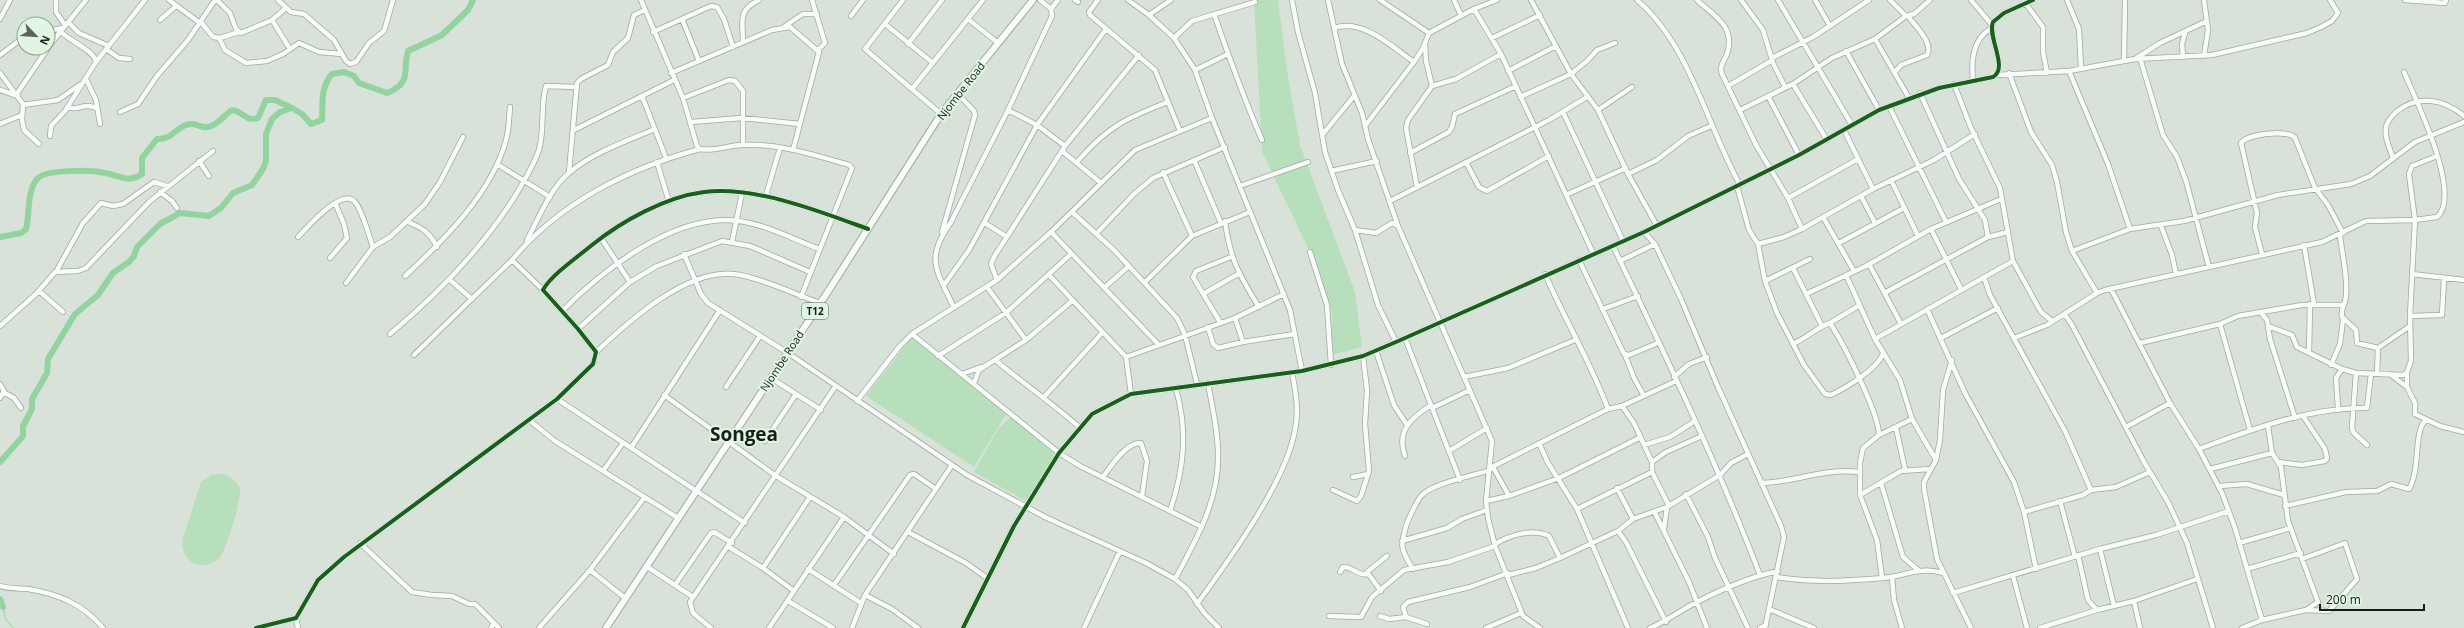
<svg xmlns="http://www.w3.org/2000/svg" width="2464" height="628" viewBox="0 0 2464 628" font-family="'Open Sans',sans-serif">
<style>
.green{fill:#b7dfbc}
.lines{fill:none;stroke-linecap:round;stroke-linejoin:round}
.stream{stroke:#93d39f;stroke-width:1}
.river{stroke:#93d39f;stroke-width:6}
.minor-casing{stroke:#a0a9a1;stroke-width:6}
.highway-casing{stroke:#a0a9a1;stroke-width:8}
.minor{stroke:#f9fbf9;stroke-width:4.5}
.highway{stroke:#f9fbf9;stroke-width:6}
.cycleway-casing{stroke:#e0f5e2;stroke-width:6}
.cycleway{stroke:#1b5e20;stroke-width:4}
.labels{text-anchor:middle;stroke-width:4;stroke-linejoin:round;paint-order:stroke}
.shield{fill:#e0f5e2;stroke:#535e55;stroke-width:1}
.shield-label{font-size:10px;font-weight:bold;fill:#171e18}
.street-label{font-size:11px;fill:#171e18;stroke:#e0f5e2}
.town-label{font-size:19px;font-weight:bold;fill:#171e18;stroke:#e0f5e2}
</style>
<rect width="100%" height="100%" fill="#d8e2d8"/>
<!-- green -->
<path class="green" d="M1254,0H1278L1287,70L1300,145L1355,292L1362,347L1332,355V312L1310,252L1262,152Z
M912,337L1009,409L974,467L866,396Z
M1014,414L1060,449L1026,501L974,472L998,429Z
M223,474C230,477 239,482 240,490C241,500 226,552 219,558C202,574 179,562 183,538L201,482L211,475Z"/>
<g class="lines">
<!-- stream -->
<path class="stream" d="M3,607L5,618L13,628"/>
<!-- river -->
<path class="river" d="M0,237L21,233L26,229C30,216 26,193 37,179C45,169 92,170 105,173C119,175 128,184 142,174V158L157,139C173,139 174,129 186,125C194,122 197,126 204,127C215,129 224,115 232,110C243,111 245,122 258,118L266,100H275L292,108L302,114L311,124L322,120C323,103 320,88 332,74L344,72L354,76L359,83L387,93C413,82 402,72 408,51L442,35L468,10L473,0
M0,462L23,436V426L32,409V399L47,373L48,359L75,314L98,295L113,273L129,262L134,256L137,247L160,224L180,213L209,216L221,208L233,193L252,185L263,169L266,161V134L272,119L280,112L292,108
M0,599L3,607"/>
<!-- minor casing -->
<g class="minor-casing">
<path id="minor" d="M56,0V12L65,25
M169,0L200,23
M217,0L230,13L236,29L241,33L272,20L286,8
M278,0L291,12L304,14L334,40L346,61L350,64L356,62L369,43L384,31L393,0
M641,0L683,98L697,146L700,149C714,152 729,145 743,145C778,143 815,155 849,165L852,168L801,297
M812,0L825,43L818,50
M903,0L865,49L941,114
M1075,0L1078,2
M1098,0L1089,12L1090,15L1155,70L1180,131
M1128,0L1149,15L1174,38L1195,70L1212,118L1290,310L1302,371
M1292,0L1298,32L1315,93L1325,152L1338,190L1355,230L1378,305L1396,342
M1328,0L1342,64L1362,113L1368,139L1398,226L1492,441L1486,501L1488,518L1495,546L1523,616L1540,628
M1380,0L1429,33
M1454,0L1461,15
M1531,0L1571,74L1598,110L1628,174L1657,226
M1637,0C1690,45 1707,126 1740,185
M1697,0C1714,16 1736,26 1727,54C1724,62 1719,66 1722,74L1756,145L1788,198L1802,229
M1741,0L1763,30L1773,63L1785,87
M1778,0L1852,125
M1815,0L1830,26
M1890,0L1906,16L1914,14L1930,0
M1971,0L1992,25
M2067,0L2079,29L2081,68
M2204,0L2208,30L2204,56
M2405,0L2445,3L2446,0
M2026,4L2043,27V52L2047,73
M1051,9L1058,0
M1474,9L1501,54L1593,253
M1214,14C1229,57 1244,99 1262,140
M1149,15L1171,0
M851,16L863,0
M0,19L10,0
M682,19L699,61
M968,19L998,43
M160,20L176,6
M272,20L290,49
M68,22L79,33L109,46
M201,22L213,37L220,38L239,32
M885,24L933,63
M785,26L803,14H817
M1334,28C1363,18 1392,47 1414,62
M48,31L63,28
M653,32L711,6L717,7L724,19L733,47
M219,38L225,50L246,63L267,61L283,54L299,43L319,52L342,54
M1174,38L1192,21L1255,2
M1492,38L1540,15
M1875,39L1909,98
M743,42C743,20 737,11 759,0
M908,44L942,0
M48,47L86,0
M106,49L119,58L130,59
M1846,51L1879,110
M0,55L24,37
M2183,57L2182,44L2185,33
M2140,58L2163,135L2177,157L2186,181L2209,267
M2135,59L2160,43L2207,21
M2124,61L2125,0
M96,62L145,0
M1195,70L1226,55
M1508,71L1556,46
M2069,71L2108,164L2130,229
M1895,72L1901,65L1927,55C1934,43 1915,26 1908,16
M0,73L23,104L22,120L24,130L39,144
M671,73L772,30L790,27L819,52L793,150
M2009,73L2031,132L2052,165L2057,182L2066,232L2072,251L2097,293
M1997,75L2069,71L2135,59L2212,55L2307,33L2321,27L2332,21L2338,13L2330,0
M86,79L96,100L100,124
M1973,80C1971,61 1973,38 1992,28
M1793,84L1827,140
M1954,84L1971,128L2000,188L2013,261L2041,312L2052,321
M1432,86L1456,79L1501,54
M1728,86L1771,61L1772,58L1813,37L1869,0
M912,89L983,0
M0,90L18,96
M1920,93L1959,179L1985,220L1988,237
M16,95L48,48
M642,96L666,158
M1768,96L1799,155
M1520,97L1571,74L1587,61L1597,50L1615,43
M683,98L729,80L735,81L743,91V144
M23,105L58,100L81,84
M1889,106L1946,222
M68,107C78,112 84,101 98,109
M1008,110L1037,125L1065,146
M1598,110L1632,87
M1740,110L1793,84L1832,58L1875,39L1906,16
M120,112L138,104L157,76L188,40L215,0
M1563,112L1623,241
M691,122L742,118L800,124
M0,124L22,115
M1365,126L1414,62L1423,48L1429,33L1474,9L1497,0
M574,130L674,80
M1844,130L1873,189
M1323,134L1354,96
M50,136L51,126L65,111L96,62C95,51 68,40 60,31
M1062,151L1101,183
M1410,153L1449,132L1452,127L1455,114L1516,86
M2393,158C2390,148 2384,138 2386,127C2387,121 2392,116 2396,112C2417,94 2444,99 2464,116
M1194,160L1221,223
M199,161L209,176
M657,162L669,202
M1077,162C1107,127 1126,118 1168,102
M1466,162L1479,187L1487,191L1549,156
M497,164L550,197
M1331,171L1377,161
M569,172L577,83L581,79L608,65L613,52L628,38L634,15L645,10
M1163,172L1192,236
M1628,174L1657,160L1688,136L1711,126
M1891,180L1918,236
M1240,186L1308,162
M1737,186L1749,230L1758,244L1765,281L1777,313L1804,365L1825,394L1831,395C1847,387 1876,370 1883,354
M1417,187L1406,128L1408,120L1432,86L1426,61L1425,44
M160,192L172,201L177,208
M1568,194L1626,168
M766,195L780,148
M1861,196L1875,223
M1788,198L1858,159
M1390,201L1549,120L1587,97
M1072,212L1114,250L1177,318L1185,335L1197,384
M1823,217L1854,271
M1225,221C1230,259 1239,275 1259,307
M408,222C423,228 430,233 437,247
M985,223L1007,237
M2161,226L2172,255L2176,274
M1931,229L1961,289
M1355,230L1376,233L1392,223L1398,226
M942,232L975,115L974,111L957,93
M1051,232L1158,344
M1644,232L1655,244L1681,299L1718,387L1781,526L1784,537L1765,628
M1097,233L1134,194L1153,178L1225,147
M2340,235C2342,255 2348,276 2346,296C2346,304 2340,308 2342,317L2356,330L2357,343L2378,348L2377,374
M298,237C307,228 341,188 354,201C362,208 369,237 373,247
M601,238L630,282
M527,240C539,218 550,188 570,172C594,152 627,141 655,129
M732,242L742,193
M1839,243L1904,208
M1758,244L1784,237L1802,229L1873,189L1934,160L1975,134
M2304,245L2314,304
M1613,246C1665,354 1717,463 1760,575
M2072,251L2130,229L2184,221L2278,195L2351,184L2370,176L2415,142L2464,122
M1310,252L1327,305L1331,365
M684,254L701,294L708,303L788,353L967,475L1045,517L1146,563L1175,579L1188,590L1205,614L1219,628
M2262,254L2255,227L2257,213L2241,143C2248,134 2287,129 2295,138L2315,188L2328,205L2343,233
M330,258L347,238L344,224L335,203
M512,260L543,290
M1579,260L1624,354L1629,355L1658,343
M1620,261L1655,244
M1869,264L1901,324
M1793,268L1822,326
M56,272L83,223L101,203L113,206L123,204L154,182L167,186
M1545,274C1565,320 1591,363 1608,409
M2412,274L2464,280
M1049,275L1126,357L1131,394
M1846,275L1875,339L1900,380L1912,419L1936,460
M405,276C444,240 492,193 506,140C509,130 509,118 510,107
M1984,277L1990,295L2065,431L2091,490L2116,487L2150,472
M450,280L472,299
M997,280L991,264L994,257L1065,146L1139,55
M1765,281L1810,259
M1145,282L1192,236L1250,212
M346,283L373,247L390,237L425,204L440,182L463,137
M944,285L969,250L1037,125L1106,29
M987,287L1026,340
M1104,288L1129,266
M2111,289L2170,403L2199,449L2222,493L2235,528L2262,620
M39,291L63,312
M1886,292L1988,237L2008,232
M1203,294L1238,274
M1806,294L1866,266L1931,229L2001,199
M954,308C937,270 924,260 951,222L1008,110L1052,16L1051,9L1040,0
M1603,309L1638,296
M1927,309L1965,393L2014,482L2024,512L2036,569
M562,311C602,271 667,220 726,220C757,220 790,238 819,249
M2261,313L2267,320L2270,339L2295,418
M2065,315L2072,325L2144,462L2168,502L2187,543L2213,628
M2410,316L2442,315L2444,279
M1235,318L1243,342
M1220,322L1193,277L1196,271L1231,257
M1830,323L1860,305
M2220,324L2250,430
M0,326L36,294L55,272L78,271L86,268L149,202L213,151
M2268,326L2292,335L2297,347L2342,369L2356,373L2403,375L2407,372L2411,361L2410,316L2415,220L2409,174L2412,166L2437,156
M1208,327L1213,344L1218,348L1243,342L1295,334
M578,329L630,282L657,266L722,241L750,246L810,272
M390,334C439,293 483,248 517,193C525,179 534,165 539,150C545,129 540,105 546,86L577,87
M912,334L1059,453L1080,466L1202,527
M1405,338L1460,480
M1941,338L1998,308
M2014,338L2047,325L2097,293L2105,290L2322,242L2366,221L2415,220L2437,217C2463,195 2415,98 2404,72
M1875,339L2013,261
M2140,343L2220,324L2238,316L2302,305H2342
M1793,344C1806,338 1818,327 1830,323C1843,343 1879,413 1879,435L1863,448L1860,463V495L1877,540L1882,578
M2378,348L2410,326
M1376,351L1394,405L1407,425
M596,352C628,322 686,269 733,274C756,276 797,295 820,303
M2309,353L2310,304
M414,355L512,260C559,203 629,168 700,149
M1625,355L1634,378L1644,396
M938,356L1007,312L1071,254
M1126,357L1235,318L1284,294
M995,360C1023,383 1052,403 1079,427
M1952,360L1943,390L1940,440L1936,460L1924,482V489L1937,559L1971,628
M2331,365L2340,344L2343,320
M2407,372V387L2415,403V414L2440,426L2464,432
M2356,373L2352,427L2353,432L2367,445
M962,374L981,367
M2391,375L2407,387
M1464,377L1508,368L1575,340
M1674,377L1689,364L1707,357
M771,378L821,410
M974,383L979,370L1026,340L1072,301
M0,384L4,391L0,398
M726,387L760,336
M3,392L14,398L21,408
M664,395L776,476L844,517L894,554
M1044,397L1102,333
M557,399L745,523
M857,401L899,347L912,334L997,280L1051,232L1135,150L1212,118
M1622,406L1634,423L1652,462V472L1669,506
M1432,408L1470,390
M2338,408L2336,378L2342,369
M529,420L555,441L678,518
M2126,427L2170,403
M1896,428L1905,469
M1879,435L1912,419
M765,441L796,394
M1539,443L1548,463L1577,509L1628,628
M1644,445L1670,437L1695,421
M631,448L720,310
M2199,449C2253,429 2310,407 2367,408L2371,374
M1449,451L1487,428
M1405,456C1396,431 1411,418 1431,405
M1652,462L1666,452L1702,436
M2278,462L2302,465L2325,461L2327,458L2325,449L2303,416
M1493,467L1509,496
M1490,468L1608,409L1622,406L1676,381
M2210,469L2272,453
M603,471L623,443
M1103,477C1110,467 1127,441 1141,443L1147,461L1142,496
M1353,477L1368,474
M1761,483C1798,482 1821,468 1860,472
M1881,483L1903,557L1918,570
M2219,486L2247,484L2284,495
M1617,488L1633,519
M1333,490L1357,501L1361,496L1369,471L1365,424L1367,390L1363,356
M1686,494L1708,537L1715,558L1748,628
M1860,495L1901,471L1930,469
M1486,501L1509,496L1559,478L1639,438
M2060,501L2075,557
M2285,506L2346,492L2377,491L2391,484L2409,489C2421,469 2413,431 2426,420
M1577,509L1652,472
M1170,511C1184,470 1188,431 1176,389
M2024,512L2083,495L2091,490
M1655,513L1689,582L1707,628
M1664,529L1667,507
M1618,531L1626,542L1666,622
M908,532L966,563L987,578
M1402,541L1447,528L1462,519L1487,510
M360,543L412,592L432,595L452,596L469,604H475L499,628
M2239,543L2291,528
M1495,544C1510,535 1533,528 1549,536L1560,558
M729,547L763,568L794,591
M2100,549L2114,606
M2078,555L2088,600L2097,610L2134,601L2197,579
M2302,559L2345,543L2357,579L2329,611L2306,610
M646,566L693,597
M763,568L810,497
M808,569L861,603
M1413,569C1400,549 1400,546 1407,523C1411,514 1415,504 1421,496C1432,483 1473,476 1490,470
M2247,569L2301,553
M590,570L625,598
M1340,572L1343,567C1352,566 1357,576 1367,574
M1508,575L1536,568L1560,558L1618,531L1633,519L1667,507L1720,475L1731,463L1748,454
M2013,576L2027,628
M1776,577C1812,583 1847,581 1883,578C1906,576 1919,566 1943,573
M1892,577L1894,600L1902,628
M1175,579C1195,542 1218,502 1218,459C1219,434 1212,407 1208,383
M675,585L711,533L714,532L732,543
M834,585L910,475L914,474L936,489
M0,586C9,589 18,588 28,589C58,594 83,604 103,628
M1381,591L1367,572L1387,556
M1953,593L2100,549L2156,535L2229,511
M865,595L892,609L918,628
M788,601L833,628
M2134,601L2140,628
M1197,604C1229,560 1286,482 1295,430C1299,411 1296,392 1292,373
M1769,609L1814,628
M1329,616L1361,617L1372,597L1404,570L1448,562L1495,546
M1380,616L1389,619L1406,617L1427,624
M1406,617L1403,607L1408,602L1470,587L1508,573
M296,618L298,628
M256,628L296,618L318,580L344,557L557,399L593,364L596,352L578,329L543,290C551,275 579,256 592,245C622,221 665,197 704,192C756,186 819,211 868,229
M491,628L494,623
M539,628L590,570L644,498
M711,628L693,613L690,602L835,387
M769,628L844,517
M852,628L865,595L952,465
M963,628L1014,526L1059,453L1092,414L1131,394L1302,371L1363,356L1396,342L1644,232L1799,155L1879,110L1939,88L1993,77C2009,68 1987,37 1993,22L2004,13L2033,0
M1084,628L1120,551
M1486,628L1521,613
M1650,628C1667,621 1681,610 1697,602C1722,589 1750,577 1778,571
M1760,628L1766,625
M2040,628L2097,610
M2242,628L2262,620L2306,610L2318,602L2288,521L2281,467L2272,453L2268,426"/>
</g>
<!-- highway casing -->
<g class="highway-casing">
<path id="highway" d="M606,628L829,290L941,114L1033,0"/>
</g>
<!-- minor -->
<use href="#minor" class="minor"/>
<!-- highway -->
<use href="#highway" class="highway"/>
<!-- cycleway casing -->
<g class="cycleway-casing">
<path id="cycleway" d="M256,628L296,618L318,580L344,557L557,399L593,364L596,352L578,329L543,290C551,275 579,256 592,245C622,221 665,197 704,192C756,186 819,211 868,229
M963,628L1014,526L1059,453L1092,414L1131,394L1302,371L1363,356L1396,342L1644,232L1799,155L1879,110L1939,88L1993,77C2009,68 1987,37 1993,22L2004,13L2033,0"/>
</g>
<!-- cycleway -->
<use href="#cycleway" class="cycleway"/>
</g>
<g class="labels">
<!-- shield labels -->
<rect class="shield" x="802" y="303" width="26" height="16" rx="3"/>
<g class="shield-label">
<text x="815" y="315">T12</text>
</g>
<!-- street labels -->
<g class="street-label">
<text transform="translate(961 91) rotate(-52)" y="4">Njombe Road</text>
<text transform="translate(782 361) rotate(-57)" y="4">Njombe Road</text>
</g>
<!-- town labels -->
<g class="town-label">
<text x="744" y="441">Songea</text>
</g>
</g>
<!-- north arrow -->
<g transform="translate(36 36) rotate(115)"><circle r="19" fill="#e0f5e2" stroke="#909f91"/>
<path d="M0-3L7 15L0 10L-7 15Z" fill="#5b635b"/>
<text y="-6" font-size="11" font-weight="bold" text-anchor="middle" fill="#171e18">N</text>
</g>
<!-- scale -->
<path d="M2320 604v6h104v-6" fill="none" stroke="#171e18" stroke-width="2"/>
<text x="2326" y="604" font-size="12" fill="#171e18" stroke="#e0f5e2" stroke-width="3" paint-order="stroke">200 m</text>
</svg>
